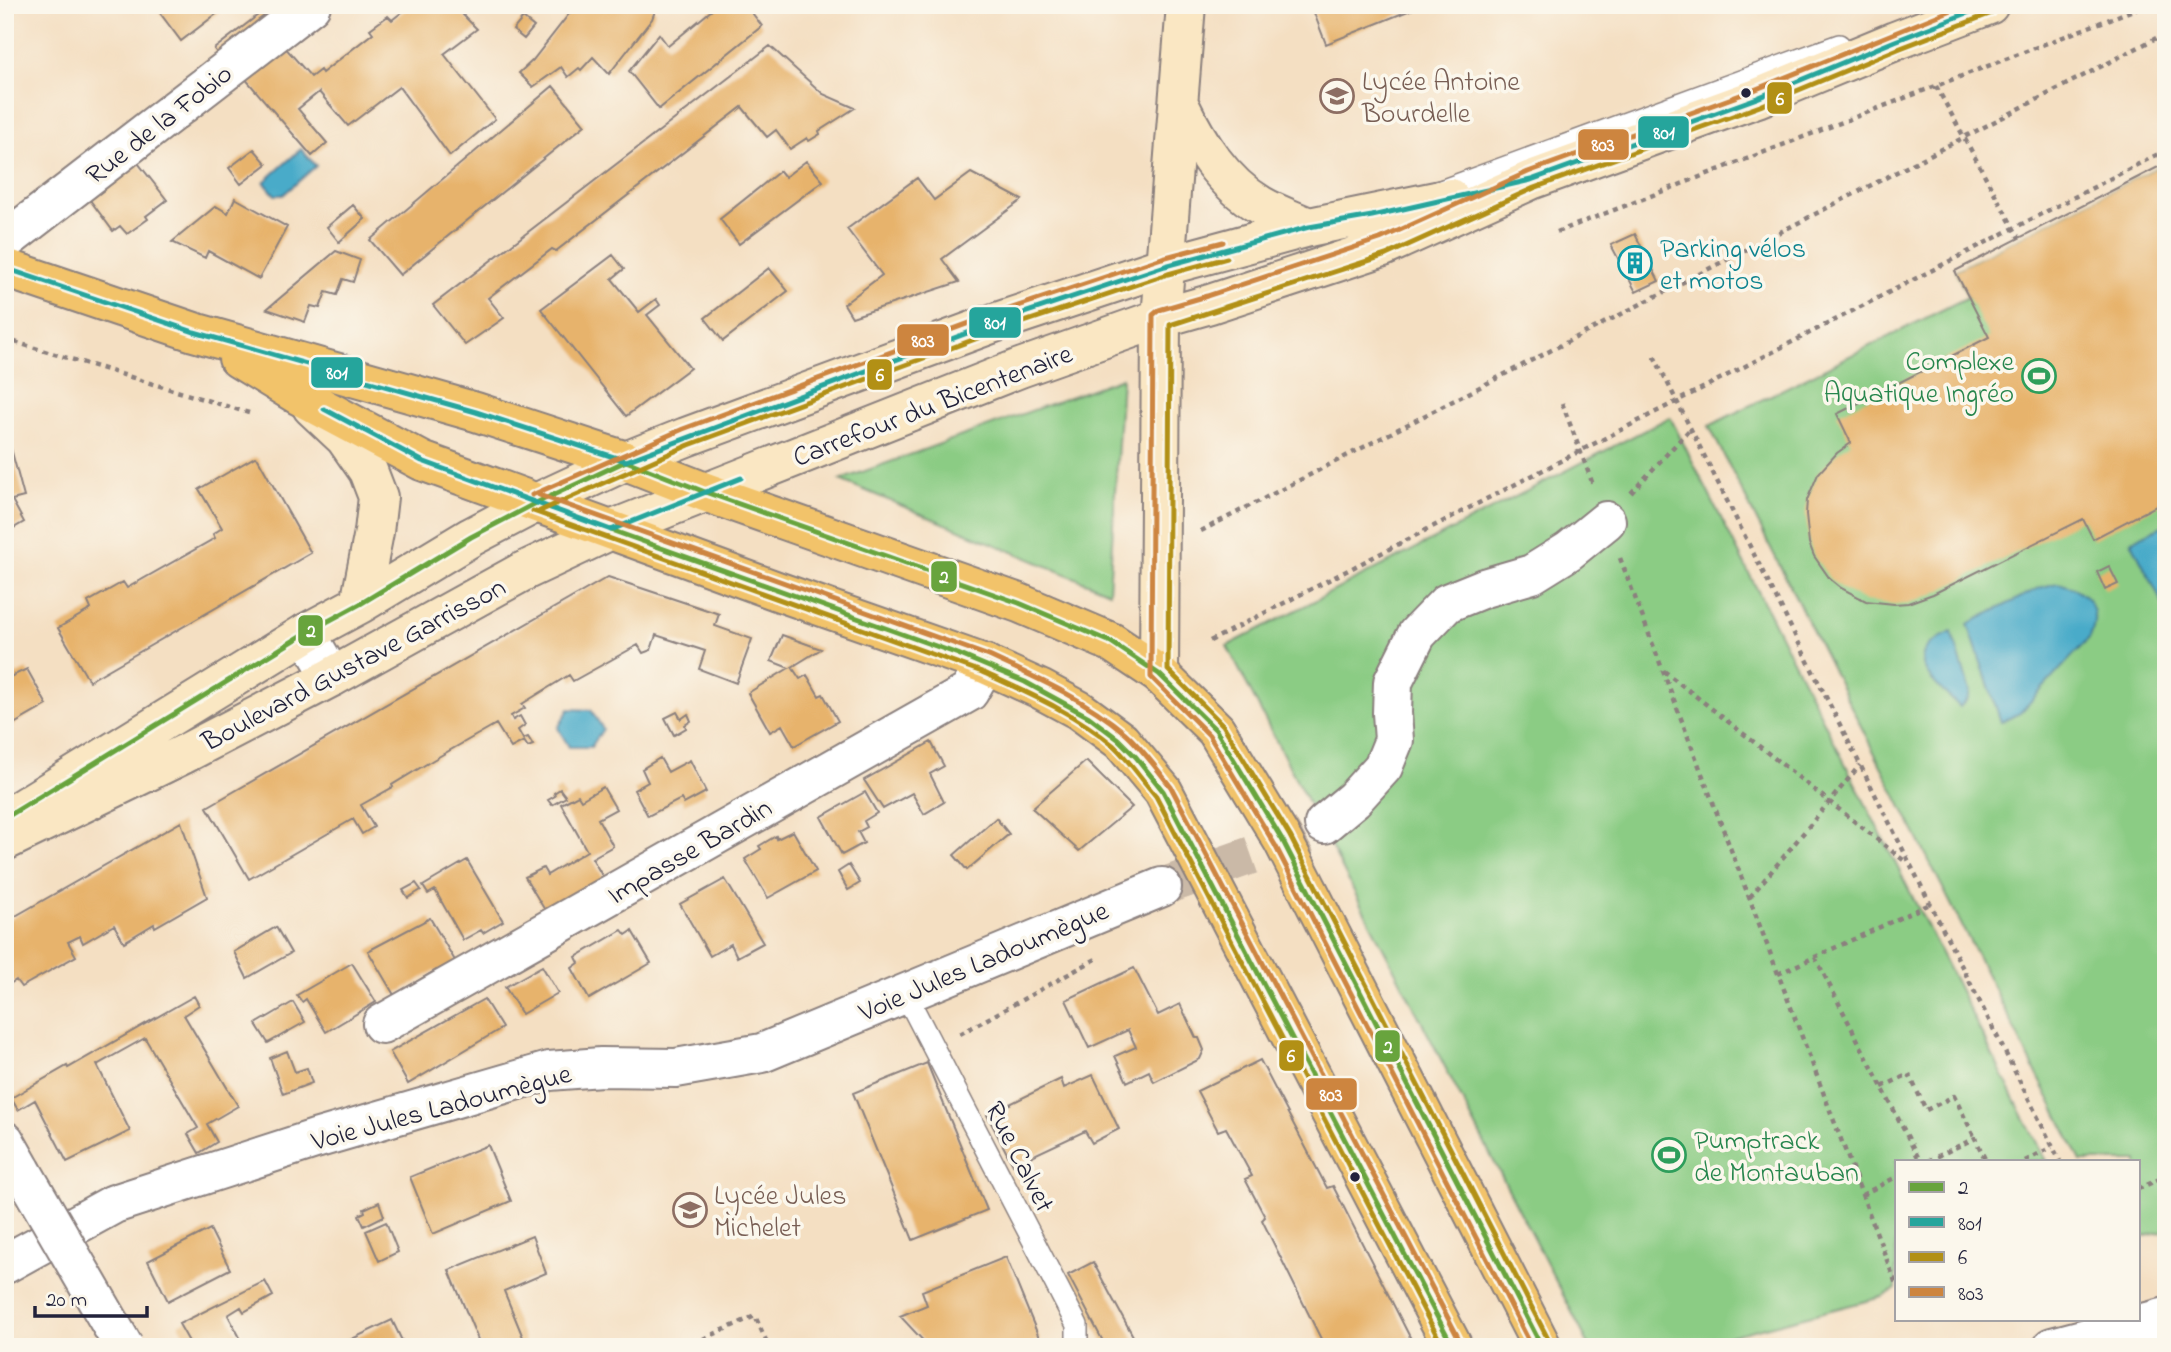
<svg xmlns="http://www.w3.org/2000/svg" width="2171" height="1352" viewBox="0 0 2171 1352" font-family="'Indie Flower',sans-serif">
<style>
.green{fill:#8bcc84;stroke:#567760;stroke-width:2}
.water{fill:#4aabc9;stroke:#366682;stroke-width:2}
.building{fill:#e7b36c}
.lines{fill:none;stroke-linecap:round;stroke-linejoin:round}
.street-tunnel{stroke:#cab9a7;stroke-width:38;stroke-dasharray:38 19;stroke-linecap:butt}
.lane-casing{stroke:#8b807e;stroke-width:24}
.street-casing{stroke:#8b807e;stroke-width:42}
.secondary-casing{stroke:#8b807e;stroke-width:42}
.primary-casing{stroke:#8b807e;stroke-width:42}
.path{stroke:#8b807e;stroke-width:4.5;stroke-dasharray:5 5;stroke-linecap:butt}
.lane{stroke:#fff;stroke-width:21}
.street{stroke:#fff;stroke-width:38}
.secondary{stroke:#fae7c3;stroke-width:38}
.primary{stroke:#f2c36a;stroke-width:38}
.street-bridge-casing{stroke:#8b807e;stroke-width:42;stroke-linecap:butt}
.street-bridge{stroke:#fff;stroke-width:38}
.bus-1-casing{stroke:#fbf7ec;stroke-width:10}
.bus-2-casing{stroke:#fbf7ec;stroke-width:10}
.bus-3-casing{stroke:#fbf7ec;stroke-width:10}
.bus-4-casing{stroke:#fbf7ec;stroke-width:10}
.bus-1{stroke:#68a43d;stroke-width:5}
.bus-2{stroke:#25a59c;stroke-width:5}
.bus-3{stroke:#b29015;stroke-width:5}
.bus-4{stroke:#cd853f;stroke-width:5}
.bus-dot{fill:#22223b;stroke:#fbf7ec;stroke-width:2.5}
.labels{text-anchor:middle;stroke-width:7;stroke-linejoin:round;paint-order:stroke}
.education-label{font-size:28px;fill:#785e54;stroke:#fbf7ec;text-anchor:start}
.street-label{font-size:28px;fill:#22223b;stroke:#fbf7ec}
.culture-label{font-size:28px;fill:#0d838f;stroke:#fbf7ec;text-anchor:start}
.leisure-label{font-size:28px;fill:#27864d;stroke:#fbf7ec;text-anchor:end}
.line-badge{stroke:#fbf7ec;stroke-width:2.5}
.badge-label{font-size:19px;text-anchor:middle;font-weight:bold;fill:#fff}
</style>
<rect width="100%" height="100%" fill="#fbf7ec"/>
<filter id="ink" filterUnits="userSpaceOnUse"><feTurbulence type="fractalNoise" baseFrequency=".0143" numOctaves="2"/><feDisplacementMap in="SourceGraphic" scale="14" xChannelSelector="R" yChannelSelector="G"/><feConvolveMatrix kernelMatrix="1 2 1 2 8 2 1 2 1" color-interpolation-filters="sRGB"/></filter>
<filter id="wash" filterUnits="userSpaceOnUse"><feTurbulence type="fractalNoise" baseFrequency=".00686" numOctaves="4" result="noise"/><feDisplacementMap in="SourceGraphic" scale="28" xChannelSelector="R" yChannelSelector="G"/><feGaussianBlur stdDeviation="1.57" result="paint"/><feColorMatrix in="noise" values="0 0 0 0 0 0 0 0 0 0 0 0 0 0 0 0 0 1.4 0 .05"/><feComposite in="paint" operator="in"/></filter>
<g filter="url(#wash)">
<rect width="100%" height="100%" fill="#f4dfc2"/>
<!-- green -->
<path class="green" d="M2166,163V1231L2142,1237L2138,1226V1161H2081L1709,426L1968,297L1955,271Z
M1122,378L1109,592L840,480Z
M1670,417L2046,1161H1896V1289L1882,1297L1687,1347H1590L1227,646Z"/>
<!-- water -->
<path class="water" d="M301,149L316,166L283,195H275L264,182Z
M2166,524V610L2131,541Z
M2057,583C2087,589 2102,607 2090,637L2020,713L2001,722L1968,624L2039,588Z
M1952,632L1970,691L1968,698L1960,707C1947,694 1908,667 1928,646C1934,640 1944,636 1952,632Z
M569,709L591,710L603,729L591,747H569L558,728Z"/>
<g id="blocks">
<!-- building -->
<path class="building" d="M154,5H228L181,41Z
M271,5H287L220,57L214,49Z
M411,5H453L477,29L444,54L495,119L450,156L399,87L348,126L319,92L298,109L327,143L312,156L243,76L284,46L311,77L320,70L322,73L373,33L370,29L388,16L392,20Z
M576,5H650L655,11L652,19L609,74L593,57L581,70L579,68L568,77L561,67L533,87L519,73L533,60Z
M718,5H746L762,26L659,109L629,71L659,34L668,46Z
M1311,5H1423L1326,44Z
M523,18L534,27L524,39L513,30Z
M770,46L823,94L855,108L819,131L820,134L809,141L807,138L790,149L776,130L767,137L742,107L556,251L552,249L488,298L504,318L465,345L433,305Z
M553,86L585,125L400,275L370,240Z
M254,149L267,164L241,184L229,168Z
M126,156L134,166L138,163L167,200L146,216L148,219L127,234L120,226L113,231L90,200L124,174L115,164Z
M806,161L823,181L739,244L720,219L780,171L785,177Z
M2166,163V501L2093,539L2083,519L1933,594L1908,603L1894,604L1866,601L1841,588L1830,579L1814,556L1809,543L1806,514L1807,500L1818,474L1837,453L1851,443L1837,414L1989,337L1955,271Z
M971,173L1022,200L942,259L959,282L852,317L844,304L882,275L847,229L917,178L934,200Z
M235,198L287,227L259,279L208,251L205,258L172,242L216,206L228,213Z
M353,205L365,219L339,242L327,227Z
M1635,234L1659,281L1636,292L1611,245Z
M336,251L360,260L353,282L343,279L337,295L326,292L320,308L311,306L305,322L267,309Z
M613,255L624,269L612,279L639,312L656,299L660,305L647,315L690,368L626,416L541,309Z
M769,268L788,291L723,341L705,318Z
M5,426L24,497L12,500L24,522L5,533Z
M255,457L258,459L311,553L89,681L58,628L91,609L88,602L123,582L127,588L215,538L213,534L222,528L199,489Z
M2109,566L2118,584L2105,590L2097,572Z
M608,577L719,614L715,626L752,639L736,683L699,669L705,651L656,635L651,650L643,653L638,645L573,681L569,675L522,704L525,708L511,716L513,720L520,716L525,725L518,730L523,739L528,737L533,745L528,747L524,741L511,748L496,724L433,760L392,785L393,787L361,805L374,827L362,834L353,819L249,879L207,807Z
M782,635L821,649L792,667L800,679L807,675L819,696L823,694L838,721L794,746L782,725L770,732L748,693L789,668L771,661Z
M5,669L10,677L27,669L47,705L5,729Z
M677,712L681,719L688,714L691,721L685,725L686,728L674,735L665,718Z
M931,742L944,766L930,774L944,802L924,814L912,793L883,809L864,780Z
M660,758L668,772L690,760L706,792L684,804L681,799L648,816L634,790L648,782L642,769Z
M1086,761L1132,807L1079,851L1032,808Z
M603,787L616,809L598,819L613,846L592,858L604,879L546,912L525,877L543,868L547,875L587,851L561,804L578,795L581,800Z
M560,789L566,797L552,805L548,800L555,796L554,793Z
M865,792L877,813L864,821L867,827L858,832L864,843L842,855L821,817Z
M996,818L1009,834L967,870L954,855Z
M181,822L207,897L155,927L154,924L124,942L114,925L83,943L80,936L68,942L76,956L21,987L16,980L5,987V922Z
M793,831L816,871L768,898L745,859L761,849L759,846L776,836L777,839Z
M467,860L503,921L483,933L481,930L463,940L435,890L428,894L423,886Z
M849,865L860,883L848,890L838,872Z
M725,879L763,943L737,957L731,944L710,956L680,904Z
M416,883L421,890L408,898L403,890Z
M430,918L457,964L439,974L436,970L394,995L368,951Z
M276,927L291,953L247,978L234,952Z
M622,930L626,935L632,931L651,963L589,999L572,968L579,963L576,957Z
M352,963L376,1002L326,1032L306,999L302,1002L297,995Z
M542,966L558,993L522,1014L505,987Z
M1134,968L1158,1015L1180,1004L1196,1038H1199L1204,1050L1200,1059L1154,1082L1149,1071L1127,1082L1115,1056L1136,1047L1128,1030L1089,1048L1066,1000Z
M194,996L199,1005L184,1015L238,1106L207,1124L217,1142L199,1153L188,1134L198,1128L145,1038L97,1065L130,1131L67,1162L35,1100L18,1110L11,1098L67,1066L68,1068Z
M484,999L502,1028L408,1084L390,1052Z
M293,1002L305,1022L268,1043L256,1024Z
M287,1051L295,1072L307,1068L312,1083L283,1094L270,1058Z
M1260,1060L1327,1188L1333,1186L1415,1347H1325L1262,1220L1265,1217L1245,1179L1252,1176L1226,1128L1218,1131L1197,1091Z
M927,1063L987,1210L913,1240L853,1093Z
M1093,1075L1119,1129L1092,1143L1085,1131L1013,1165L987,1115L1061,1079L1064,1088Z
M488,1145L511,1201L433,1234L410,1177Z
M379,1202L384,1216L364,1226L359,1215L365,1212L364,1209Z
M386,1222L398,1252L379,1261L366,1231Z
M210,1229L230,1269L168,1301L148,1261Z
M532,1236L546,1273L504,1291L527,1347H481L449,1270Z
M1006,1257L1040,1340L1023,1347H929L900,1316L927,1305L922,1291Z
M1093,1262L1109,1292L1139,1347H1106L1068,1275Z
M265,1281L273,1296L244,1312L241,1307L228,1315L245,1347H192L179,1324Z
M392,1320L405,1347H335Z"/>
</g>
</g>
<g filter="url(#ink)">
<use href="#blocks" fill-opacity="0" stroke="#8b807e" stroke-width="2"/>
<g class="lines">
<!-- street-tunnel -->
<path class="street-tunnel" d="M1162,887L1297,839L1324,824"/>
<!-- lane casing -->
<g class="lane-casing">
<path id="lane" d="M1435,193L1839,45
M905,993L1077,1325V1347"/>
</g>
<!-- street casing -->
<g class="street-casing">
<path id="street" d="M5,241L311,5
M306,633L332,677
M1324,824L1354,799L1383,767L1394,740L1392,713L1393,682L1417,634L1447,603L1484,588L1532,574L1569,551L1606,521
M382,1024L969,692L985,664
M5,1141L22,1171
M5,1264L114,1204L315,1139L549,1071L601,1067L676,1068L762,1053L1162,887
M2052,1347L2166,1317"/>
</g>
<!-- secondary casing -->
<g class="secondary-casing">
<path id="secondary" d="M1179,104C1198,143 1222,182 1260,205C1275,214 1293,220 1309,227
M312,407L345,438L368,471L378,497L374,532L360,604
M1159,674L1161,318L1186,5
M19,810L306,633L360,604L471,537L536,503L626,461L686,437L994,323L1165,266L1309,227L1450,198
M5,841L184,754L332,677L524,571L611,530L1020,368L1161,318L1210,304L1383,247L1531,180L1757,98L1895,41L1989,5"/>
</g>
<!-- primary casing -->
<g class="primary-casing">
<path id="primary" d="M5,268L194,332L476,412L626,461L705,492L1019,603L1111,642L1159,674L1216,730L1283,841L1542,1347
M238,358L300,396L422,461L777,591L985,664L1040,689L1079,710L1121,741L1163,791L1453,1347"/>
</g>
<!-- path -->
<path class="path" d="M1936,86L2019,238
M1557,232L2146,5
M5,339L249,413
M1654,356L2060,1161
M1562,403L1594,487
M1631,493L1690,429
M1201,531L2166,33
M1620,558L1896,1284
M1210,641L2166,150
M1664,671L1907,863
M1750,897L1860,765
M1815,957L1920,1161
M1778,974L1930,904
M960,1034L1096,959
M1882,1087L1909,1074L1926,1110L1954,1096L1975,1138
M1928,1161L1975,1138L1986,1161
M2025,1161L2052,1147
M2138,1189L2166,1176
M1862,1195L1896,1177
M685,1347L755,1316L769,1347"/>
<!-- lane -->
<use href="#lane" class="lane"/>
<!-- street -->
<use href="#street" class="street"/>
<!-- secondary -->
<use href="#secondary" class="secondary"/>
<!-- primary -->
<use href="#primary" class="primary"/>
<!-- street-bridge casing -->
<g class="street-bridge-casing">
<path id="street-bridge" d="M22,1171L124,1347"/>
</g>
<!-- street-bridge -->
<use href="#street-bridge" class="street-bridge"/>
<!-- bus-1 casing -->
<g class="bus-1-casing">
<path id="bus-1" d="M626,461L705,492L1019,603L1111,642L1159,674L1216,730L1283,841L1542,1347
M611,530L958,654L1025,682L1089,717L1118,739L1136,757L1163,791L1453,1347
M5,818L306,633L360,604L471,537L536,503L626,461"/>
</g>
<!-- bus-2 casing -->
<g class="bus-2-casing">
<path id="bus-2" d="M5,268L194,332L476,412L626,461L994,323L1165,266L1309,227L1372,216L1531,180L1757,98L1895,41L1988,5
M324,409L422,461L611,530
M611,530L741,478"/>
</g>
<!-- bus-3 casing -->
<g class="bus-3-casing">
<path id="bus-3" d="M533,511L982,672C1028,693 1075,713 1114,746C1129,760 1142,780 1156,796L1443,1347
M540,511L689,445L997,331L1168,274L1227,258
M1550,1343L1290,836L1223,725L1168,670L1170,325L1386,255L1534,188L1760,106L1898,49L1992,13"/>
</g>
<!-- bus-4 casing -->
<g class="bus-4-casing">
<path id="bus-4" d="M532,495L683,429L991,315L1162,258L1223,242
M539,495L989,656C1037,678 1085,699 1125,733C1142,748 1157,769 1171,787L1461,1343
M1532,1347L1275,845L1209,735L1151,677L1153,315L1159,310L1207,296L1380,239L1528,172L1754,90L1964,5"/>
</g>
<!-- bus-1 -->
<use href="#bus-1" class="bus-1"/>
<!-- bus-2 -->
<use href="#bus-2" class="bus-2"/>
<!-- bus-3 -->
<use href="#bus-3" class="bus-3"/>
<!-- bus-4 -->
<use href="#bus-4" class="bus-4"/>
</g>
</g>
<!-- icons -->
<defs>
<g id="school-ring" transform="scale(1.75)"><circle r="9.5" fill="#fbf7ec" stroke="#8d6e63" stroke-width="1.5"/><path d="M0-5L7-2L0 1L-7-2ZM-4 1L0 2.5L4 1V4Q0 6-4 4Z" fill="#8d6e63"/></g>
<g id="building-ring" transform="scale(1.75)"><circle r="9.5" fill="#fbf7ec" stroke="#0f9aa8" stroke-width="1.5"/><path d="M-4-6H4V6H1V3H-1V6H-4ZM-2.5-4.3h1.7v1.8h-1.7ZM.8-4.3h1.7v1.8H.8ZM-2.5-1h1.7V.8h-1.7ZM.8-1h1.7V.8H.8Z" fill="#0f9aa8"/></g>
<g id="stadium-ring" transform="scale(1.75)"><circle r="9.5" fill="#fbf7ec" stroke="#2e9e5b" stroke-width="1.5"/><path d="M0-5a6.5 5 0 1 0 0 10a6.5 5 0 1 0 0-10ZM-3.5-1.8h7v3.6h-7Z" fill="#2e9e5b"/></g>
</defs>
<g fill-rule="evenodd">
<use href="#school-ring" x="1337" y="96"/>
<use href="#building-ring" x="1635" y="263"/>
<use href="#stadium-ring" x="2039" y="376"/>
<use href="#stadium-ring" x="1669" y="1155"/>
<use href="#school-ring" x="690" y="1210"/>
</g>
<!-- markers -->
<g class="bus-dot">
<circle cx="1746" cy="93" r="6"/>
<circle cx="1355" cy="1177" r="6"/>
</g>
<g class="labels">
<!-- education labels -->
<g class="education-label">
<text x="1362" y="90">Lycée Antoine<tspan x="1362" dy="32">Bourdelle</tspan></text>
<text x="714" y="1204">Lycée Jules<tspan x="714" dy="32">Michelet</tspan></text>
</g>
<!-- street labels -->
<g class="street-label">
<text transform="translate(158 123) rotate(-38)" y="10">Rue de la Fobio</text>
<text transform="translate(932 404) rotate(-21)" y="10">Carrefour du Bicentenaire</text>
<text transform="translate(353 663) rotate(-28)" y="10">Boulevard Gustave Garrisson</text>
<text transform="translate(689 850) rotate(-30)" y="10">Impasse Bardin</text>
<text transform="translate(983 960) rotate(-23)" y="10">Voie Jules Ladoumègue</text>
<text transform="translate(441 1106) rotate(-15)" y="10">Voie Jules Ladoumègue</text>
<text transform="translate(1021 1156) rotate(63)" y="10">Rue Calvet</text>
</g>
<!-- culture labels -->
<g class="culture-label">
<text x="1660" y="257">Parking vélos<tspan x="1660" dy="32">et motos</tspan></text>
</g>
<!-- leisure labels -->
<g class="leisure-label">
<text x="2014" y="370">Complexe<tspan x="2014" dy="32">Aquatique Ingréo</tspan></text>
<text x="1694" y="1149" text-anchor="start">Pumptrack<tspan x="1694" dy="32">de Montauban</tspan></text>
</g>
</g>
<g class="line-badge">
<rect x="1766" y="81" width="27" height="34" rx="7" fill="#b29015"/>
<rect x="1637" y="115" width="53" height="34" rx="7" fill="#25a59c"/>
<rect x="1577" y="128" width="53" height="33" rx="7" fill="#cd853f"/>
<rect x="968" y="306" width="54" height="33" rx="7" fill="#25a59c"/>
<rect x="896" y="323" width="54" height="34" rx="7" fill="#cd853f"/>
<rect x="310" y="356" width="54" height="33" rx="7" fill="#25a59c"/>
<rect x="866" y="358" width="27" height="33" rx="7" fill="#b29015"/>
<rect x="930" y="560" width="28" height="33" rx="7" fill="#68a43d"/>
<rect x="297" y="614" width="27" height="33" rx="7" fill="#68a43d"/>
<rect x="1374" y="1029" width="27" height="34" rx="7" fill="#68a43d"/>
<rect x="1278" y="1039" width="27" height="33" rx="7" fill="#b29015"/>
<rect x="1305" y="1077" width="53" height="34" rx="7" fill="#cd853f"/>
</g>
<g class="badge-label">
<text x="1780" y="105">6</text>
<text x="1664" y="139">801</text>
<text x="1603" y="151">803</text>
<text x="995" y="329">801</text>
<text x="923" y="347">803</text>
<text x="337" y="379">801</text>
<text x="880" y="381">6</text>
<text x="944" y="583">2</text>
<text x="311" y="637">2</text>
<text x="1388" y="1053">2</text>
<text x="1291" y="1062">6</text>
<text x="1331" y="1101">803</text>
</g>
<!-- margin -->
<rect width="2171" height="1352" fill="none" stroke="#fbf7ec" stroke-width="28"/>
<!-- legend -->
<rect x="1895" y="1160" width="245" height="161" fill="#fbf7ec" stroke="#a4a2a5" stroke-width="2"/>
<rect x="1909" y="1182" width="35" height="10" fill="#68a43d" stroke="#a4a2a5" stroke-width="2"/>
<text x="1958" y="1194" font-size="21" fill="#22223b">2</text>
<rect x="1909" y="1217" width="35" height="10" fill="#25a59c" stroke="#a4a2a5" stroke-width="2"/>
<text x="1958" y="1230" font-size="21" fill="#22223b">801</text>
<rect x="1909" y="1252" width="35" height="10" fill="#b29015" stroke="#a4a2a5" stroke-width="2"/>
<text x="1958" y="1264" font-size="21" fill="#22223b">6</text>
<rect x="1909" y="1287" width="35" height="10" fill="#cd853f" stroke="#a4a2a5" stroke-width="2"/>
<text x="1958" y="1300" font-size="21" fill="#22223b">803</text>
<!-- scale -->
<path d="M35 1306v10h112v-10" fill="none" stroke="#22223b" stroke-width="3.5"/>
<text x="46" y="1306" font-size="21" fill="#22223b" stroke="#fbf7ec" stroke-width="5" paint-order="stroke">20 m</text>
</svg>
